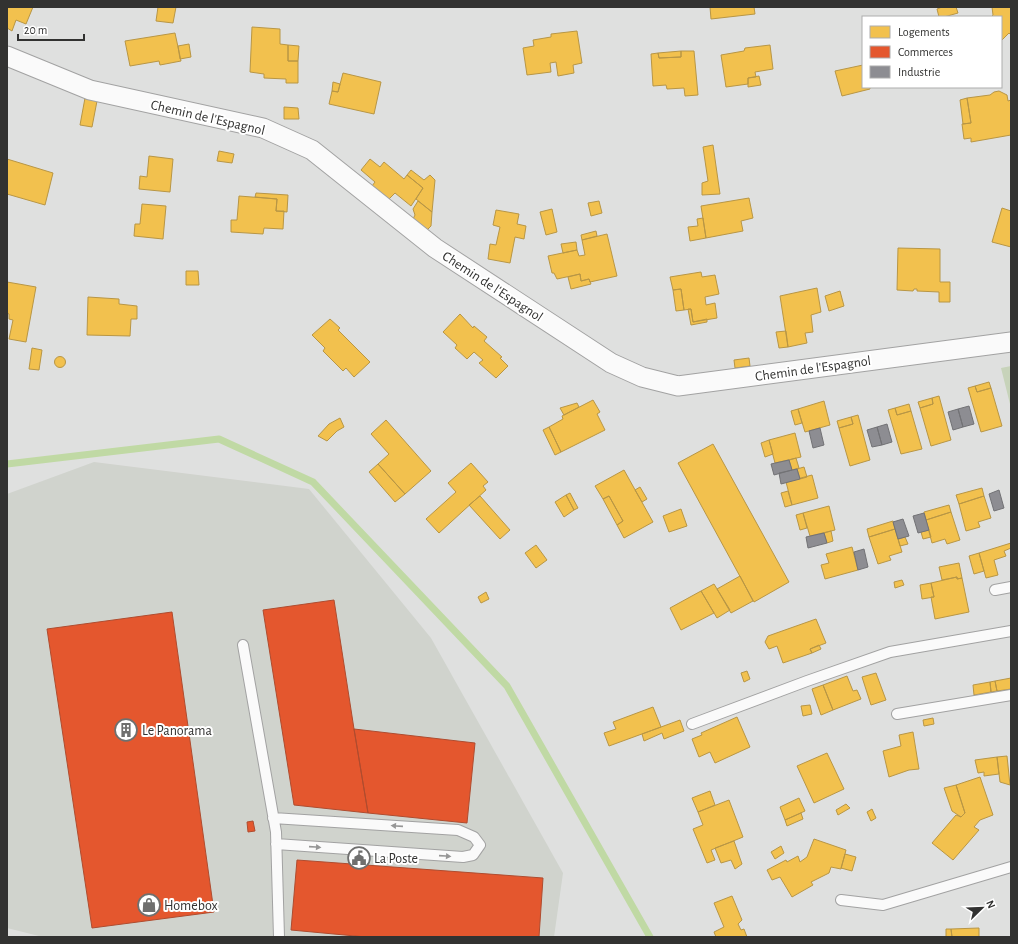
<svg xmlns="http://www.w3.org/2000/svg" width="1018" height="944" viewBox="0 0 1018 944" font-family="'Alegreya Sans',sans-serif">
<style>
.built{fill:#d0d3cd}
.green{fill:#c7d3ba}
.homes{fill:#f2c14e;stroke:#b89645}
.shops{fill:#e4572e;stroke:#af4c2f}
.industry{fill:#8d8d92;stroke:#727275}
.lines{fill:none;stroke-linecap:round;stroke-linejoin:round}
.stream{stroke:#c0d9a4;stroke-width:7}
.lane-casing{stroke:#a2a2a2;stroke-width:12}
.street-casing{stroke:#a2a2a2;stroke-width:21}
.lane{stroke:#fafafa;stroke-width:10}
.street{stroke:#fafafa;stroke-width:19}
.oneway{fill:#969696}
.labels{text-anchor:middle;stroke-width:4;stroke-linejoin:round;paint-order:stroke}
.street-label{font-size:14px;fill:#323231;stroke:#fff}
.poi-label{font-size:14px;fill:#323231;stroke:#fff;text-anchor:start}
</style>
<rect width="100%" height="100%" fill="#dfe0df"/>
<!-- built -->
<path class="built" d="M94,462L309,489L431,638L563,873L554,937H43L7,928V494Z"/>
<!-- green -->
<path class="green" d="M1011,366V408L1001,368Z"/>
<!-- homes -->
<path class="homes" d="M7,7H33L26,24L16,20L12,31L7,28Z
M158,7H176L173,23L156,21Z
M710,7H754L755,14L711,19Z
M942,7H956L958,13L944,17H939L937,9Z
M992,7H1011V35L1009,33L1001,41V17H991L993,15Z
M252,27L280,29V44L288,45V61H298V83H286V79L264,78V74L250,72Z
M577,31L582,63L573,65L574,73L558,76L556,62L550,63L551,72L527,75L523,48L534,46L533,40L551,37V34Z
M175,33L181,61L160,65L159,61L130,66L125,41Z
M189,44L191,57L180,59L178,46Z
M288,45L299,46L298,61H288Z
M770,45L773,69L755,72L756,77L748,78V84L726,87L721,55L744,51L745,48Z
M681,51H694L698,95L685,96L684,88L667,89L666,85L653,86L651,54L658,53L659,58L681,57Z
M681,51V57L659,58L658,53Z
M863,65V87H870V89L842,96L835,71Z
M343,73L381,82L374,114L329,104L332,91L338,92Z
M759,76L761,85L748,87V78Z
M333,82L340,84L338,92L332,91Z
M999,91L1007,95L1008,101L1011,100V135L971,142V138L964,139L962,124L971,123L967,98L990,95L994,92Z
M85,98L97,101L92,127L80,125Z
M967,98L971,123L963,124L960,100Z
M284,107L298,108L299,119H284Z
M713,145L720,194L702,195V183L708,181L703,147Z
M219,151L234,154L232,163L217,161Z
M149,156L173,159L170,192L139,189L140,176L147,177Z
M7,159L53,173L45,205L7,194Z
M370,159L380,167L384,162L404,179L407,175L423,188L411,206L395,193L386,202L372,186L375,182L361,170Z
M411,170L424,180L430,175L435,180L432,212L416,199L423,188L407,175Z
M256,193L288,195L287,212L276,211L277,199L255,197Z
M239,196L277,199L276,211H284L283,229L264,228L263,234L231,232V220H237Z
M749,198L753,218L741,221L743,231L706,238L701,206Z
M418,201L432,212L431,226L425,232L412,221L415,215L413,209Z
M599,201L602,213L591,216L588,203Z
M142,204L166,206L163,239L134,236L135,224H140Z
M1002,208L1011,211V247L992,242Z
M552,209L557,232L546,235L540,212Z
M496,210L519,214L517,224L526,226L524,239L515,237L510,263L488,259L490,244L496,245L500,227L493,225Z
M703,218L706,238L690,241L688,227L698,226L697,219Z
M596,231L597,236L582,240L581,235Z
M607,234L617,276L590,282L589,279L581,281L580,274L557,279L554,273H552L548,256L577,250L579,256L585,255L582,240Z
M576,242L577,250L563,253L561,244Z
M898,248L940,249V282H950V302H939V292L917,291V289H914L913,291L897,290Z
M186,271H198L199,285H186Z
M701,272L702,277L715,275L719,294L705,297L706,305L715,303L717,318L693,322L691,309L684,310L681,289L673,290L670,277Z
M580,274L581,281L589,279L591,284L571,289L568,277Z
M7,282L36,287L26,342L9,339L13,320L9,319V314L7,313Z
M817,288L821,312L811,315L813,332L805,333L807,343L788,347L780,296Z
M681,289L684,310L676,311L673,290Z
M840,291L844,306L829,311L825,296Z
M88,297L119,299V304L137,306V319H131L130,336L87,335Z
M688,309H691L693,322L707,319V322L691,325Z
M460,314L473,328L474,326L487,337L484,341L502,357L500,358L508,366L496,378L479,363L483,360L474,352L467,359L455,348L457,345L443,332Z
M330,319L340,328L338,330L370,362L354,377L346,368L343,371L323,351L325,348L312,335Z
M786,331L788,347L779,348L776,332Z
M32,348L42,350L39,370L29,369Z
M54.5 362a5.5 5.5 0 1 1 11 0a5.5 5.5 0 1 1-11 0Z
M749,358L750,366L735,368L734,360Z
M989,382L991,388L977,392L975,386Z
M975,386L977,392L991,388L1002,426L981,432L968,388Z
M939,396L951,440L931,446L920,408L933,404L932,398Z
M932,398L933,404L920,408L918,402Z
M593,400L600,412L597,414L605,430L561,452L549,427L563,419L562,416Z
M824,401L830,425L805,432L798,409Z
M577,403L579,407L564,415L560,408Z
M909,404L911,411L897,415L895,408Z
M895,408L897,415L911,411L922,449L901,454L888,410Z
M798,409L802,423L795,425L791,411Z
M858,415L870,460L850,466L839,428L853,424L851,417Z
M851,417L853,424L839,428L837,421Z
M340,418L344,427L337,431L327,441L318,436L329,424Z
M386,420L431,471L405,494L378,464L389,454L371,434Z
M549,427L561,452L555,455L543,430Z
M795,433L801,457L775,463L769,440Z
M769,440L773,454L765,457L761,443Z
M713,444L789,582L754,602L678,463Z
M796,458L799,468L792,470L789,460Z
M471,463L488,482L483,486L486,490L439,533L426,519L456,492L448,483Z
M378,464L405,494L395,502L369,472Z
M804,467L807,477L800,479L797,469Z
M624,470L653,522L624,538L617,525L623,521L609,496L603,499L595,486Z
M812,475L818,498L792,505L786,482Z
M640,487L647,499L642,502L635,490Z
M982,488L984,496L959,504L956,495Z
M788,491L792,505L785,507L781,493Z
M570,493L578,508L574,510L566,495Z
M566,495L574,510L564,517L555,502Z
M480,496L510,530L500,539L469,505Z
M609,496L623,521L617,525L603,499Z
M984,496L991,518L978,522L980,527L966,531L959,504Z
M949,505L951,512L926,520L924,512Z
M829,506L835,530L810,536L803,513Z
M681,509L687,526L669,532L663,516Z
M951,512L960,540L947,544L945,539L932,543L926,520Z
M803,513L807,528L800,530L796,515Z
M893,521L895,529L869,537L867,529Z
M895,529L902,552L889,556L891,560L878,564L869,537Z
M929,530L931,537L923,539L921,532Z
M831,531L833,541L827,543L824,533Z
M905,537L908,544L900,546L898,539Z
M1011,543V548L1004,551L1006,556L994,560L998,575L986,578L979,553Z
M536,545L547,560L536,568L525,553Z
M852,547L858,570L825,579L821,565L829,563L826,554Z
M979,553L984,571L974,574L969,556Z
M959,563L962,578L957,579V577L942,580L939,567Z
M740,576L753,601L731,613L717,589Z
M957,577V579L962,578L969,612L935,619L931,597H934L931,583Z
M902,580L904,585L895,588L894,582Z
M931,583L934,597L922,599L920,585Z
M714,584L730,610L717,618L701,591Z
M701,591L714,613L681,630L670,608Z
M486,592L489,599L481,603L478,597Z
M816,619L826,643L810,649L812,653L783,663L777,646L769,649L765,642L768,636Z
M819,645L821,649L812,653L810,649Z
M747,671L750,679L744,682L741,673Z
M876,673L886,700L871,705L862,677Z
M847,676L853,691L857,690L861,699L833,710L823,685Z
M1011,678V689L997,691L995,681Z
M995,681L997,691L991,692L990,682Z
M990,682L991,692L974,695L973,685Z
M823,685L833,710L821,715L812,689Z
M810,705L812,714L803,716L801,706Z
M653,707L661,727L609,746L604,733L616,729L613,722Z
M737,717L750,747L715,763L710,752L699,757L692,739L702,735L701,733Z
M933,718L934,724L924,726L923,720Z
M680,720L684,731L664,739L662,733L644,741L642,734Z
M913,732L919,769L909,770L889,777L883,751L901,746L899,735Z
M827,753L844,789L814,803L797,766Z
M1007,756L1010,785L1000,782L997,757Z
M997,757L999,774L984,776V772L978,773L975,760Z
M980,777L993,815L980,820L974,827L979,830L953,860L932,843L956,815L961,817L965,813L956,785Z
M956,785L965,813L961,817L952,811L944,788Z
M710,791L715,805L698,812L692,798Z
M799,798L805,811L785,820L780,807Z
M729,800L743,837L711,850L715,860L707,863L693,829L703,825L698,812Z
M846,804L850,808L838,815L836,810Z
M872,809L876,818L871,821L867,812Z
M801,813L803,819L787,826L785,820Z
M814,839L846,850L841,869L831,867L829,873L811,882L813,885L792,897L780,877L772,880L767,870L786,860L787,862L798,856L800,862L807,857Z
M734,841L742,864L735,869L731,860L721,863L715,848Z
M781,846L784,853L775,859L771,852Z
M845,854L856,857L852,871L841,868Z
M732,896L742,920L738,924L741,930L744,929L747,937H716L714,932L724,927L714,903Z
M979,928V937H952L951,929Z
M946,929H951L952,937H946Z"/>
<!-- shops -->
<path class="shops" d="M334,600L354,729L368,813L294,805L263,610Z
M172,612L214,912L92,928L47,629Z
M354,729L475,743L467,823L368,813Z
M253,821L255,831L248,832L247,822Z
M297,860L543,878L539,937H366L291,930Z"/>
<!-- industry -->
<path class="industry" d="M969,406L974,424L963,427L958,409Z
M958,409L963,427L953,430L948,412Z
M887,424L892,442L882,445L877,427Z
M877,427L882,445L872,447L867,430Z
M820,428L824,445L813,448L809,431Z
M789,460L792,470L774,475L771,464Z
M797,469L800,479L781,484L779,473Z
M999,490L1004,508L994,511L989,494Z
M924,513L929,530L918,533L913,516Z
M903,519L909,536L898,539L893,522Z
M824,533L827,543L808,548L806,537Z
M864,549L868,567L858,570L854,552Z"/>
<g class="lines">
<!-- stream -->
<path class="stream" d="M7,464L219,439L313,482L507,686L650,937"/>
<!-- lane casing -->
<g class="lane-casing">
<path id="lane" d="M995,590L1011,587
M243,645L276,832L279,937
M897,714L1011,695
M692,724L807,681L890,652L1011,631
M273,818L458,830L474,837L480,845L473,855L463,857L276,844
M841,900L883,905L1011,867"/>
</g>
<!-- street casing -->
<g class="street-casing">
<path id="street" d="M7,56L90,90L263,128L312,150L435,248L611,363L642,377L678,386L1011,342"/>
</g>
<!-- lane -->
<use href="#lane" class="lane"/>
<!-- street -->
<use href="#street" class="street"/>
</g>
<!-- one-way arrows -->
<defs><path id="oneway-solid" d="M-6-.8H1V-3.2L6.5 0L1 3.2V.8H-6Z"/></defs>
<g class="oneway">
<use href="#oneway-solid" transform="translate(397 826) rotate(-176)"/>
<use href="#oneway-solid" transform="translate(315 847) rotate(4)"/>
<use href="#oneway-solid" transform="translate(445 856) rotate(4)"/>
</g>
<!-- icons -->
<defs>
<g id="building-ring" transform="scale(1.15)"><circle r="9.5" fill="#fff" stroke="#6f6f6e" stroke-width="1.5"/><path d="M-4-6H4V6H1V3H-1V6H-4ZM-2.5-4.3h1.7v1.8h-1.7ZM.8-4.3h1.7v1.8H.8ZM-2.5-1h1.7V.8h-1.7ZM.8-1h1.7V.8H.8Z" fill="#6f6f6e"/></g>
<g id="civic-ring" transform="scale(1.15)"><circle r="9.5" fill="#fff" stroke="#6f6f6e" stroke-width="1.5"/><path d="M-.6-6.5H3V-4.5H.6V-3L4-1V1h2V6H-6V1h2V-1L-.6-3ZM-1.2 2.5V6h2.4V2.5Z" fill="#6f6f6e"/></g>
<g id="shop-ring" transform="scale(1.15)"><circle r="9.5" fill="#fff" stroke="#6f6f6e" stroke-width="1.5"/><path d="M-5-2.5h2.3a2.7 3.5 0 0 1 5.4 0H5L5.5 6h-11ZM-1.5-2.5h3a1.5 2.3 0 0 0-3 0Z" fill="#6f6f6e"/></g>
</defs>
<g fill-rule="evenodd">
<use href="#building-ring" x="126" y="730"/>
<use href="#civic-ring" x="359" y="858"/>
<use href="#shop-ring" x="149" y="905"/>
</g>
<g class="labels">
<!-- street labels -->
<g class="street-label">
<text transform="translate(208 117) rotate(13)" y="5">Chemin de l'Espagnol</text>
<text transform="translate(493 286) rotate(33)" y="5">Chemin de l'Espagnol</text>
<text transform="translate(813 368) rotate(-8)" y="5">Chemin de l'Espagnol</text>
</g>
<!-- poi labels -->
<g class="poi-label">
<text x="142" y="735">Le Panorama</text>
<text x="374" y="863">La Poste</text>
<text x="164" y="910">Homebox</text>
</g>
</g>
<!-- border -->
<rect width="1018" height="944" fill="none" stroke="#323231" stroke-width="16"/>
<!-- legend -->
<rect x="862" y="16" width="140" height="72" fill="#ffffff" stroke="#adadad"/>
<rect x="870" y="26" width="20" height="12" fill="#f2c14e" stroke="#adadad"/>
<text x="898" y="36" font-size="12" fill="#323231">Logements</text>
<rect x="870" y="46" width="20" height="12" fill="#e4572e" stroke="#adadad"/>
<text x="898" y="56" font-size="12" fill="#323231">Commerces</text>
<rect x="870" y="66" width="20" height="12" fill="#8d8d92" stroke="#adadad"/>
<text x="898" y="76" font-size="12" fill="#323231">Industrie</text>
<!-- north arrow -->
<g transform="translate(982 908) rotate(67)" stroke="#ffffff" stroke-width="3" paint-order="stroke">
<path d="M0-3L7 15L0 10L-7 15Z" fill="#323231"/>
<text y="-6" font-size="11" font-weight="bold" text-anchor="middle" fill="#323231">N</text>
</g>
<!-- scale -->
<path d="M18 34v6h66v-6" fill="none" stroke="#323231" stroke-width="2"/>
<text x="24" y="34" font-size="12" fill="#323231" stroke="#ffffff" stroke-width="3" paint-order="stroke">20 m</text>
</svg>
